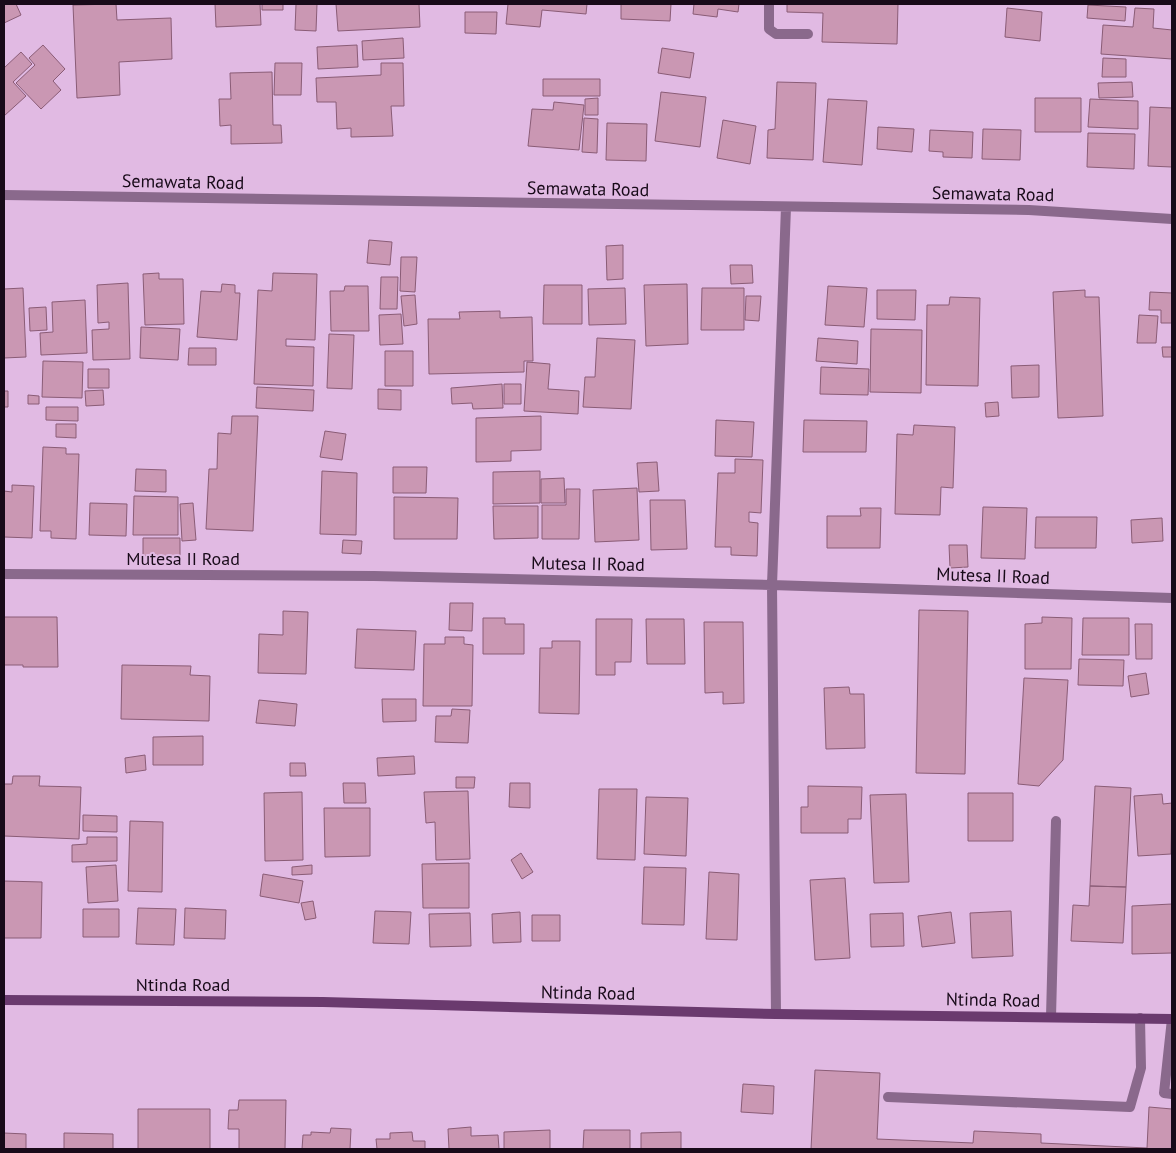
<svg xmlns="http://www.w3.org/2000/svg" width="1176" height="1153" viewBox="0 0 1176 1153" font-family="'PT Sans',sans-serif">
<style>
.building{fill:#ca97b3;stroke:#8a5c76}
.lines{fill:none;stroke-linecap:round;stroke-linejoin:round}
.service{stroke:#8a698c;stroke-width:10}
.minor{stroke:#8a698c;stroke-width:10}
.secondary{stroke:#6a3a6e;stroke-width:10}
.labels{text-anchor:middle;stroke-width:4;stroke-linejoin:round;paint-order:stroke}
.street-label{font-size:18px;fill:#180a19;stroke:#e1bae3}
</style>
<rect width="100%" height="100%" fill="#e1bae3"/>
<!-- building -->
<path class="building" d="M4,4H16L21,15L4,23Z
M116,4L117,20L171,18L172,59L119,62L120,95L77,98L73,5Z
M215,4H260L261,25L216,27Z
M262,4H283V10H262Z
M296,4H317L316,31L295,30Z
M336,4H419L420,27L338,31Z
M508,4H587L586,14L542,10L540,27L506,24Z
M621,4H671L670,21L621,19Z
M694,4H739L738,12L718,9L717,17L693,14Z
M787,4H898L897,44L822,42L823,13L787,12Z
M1088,5L1126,7L1125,21L1087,18Z
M1007,8L1042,12L1040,41L1005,37Z
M1135,8L1154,9L1153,28L1172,30V59L1101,54L1103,25L1133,27Z
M465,12H497L496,34L465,33Z
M403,38L404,58L363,60L362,41Z
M43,45L65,69L53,81L61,90L41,109L16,83L35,65L29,58Z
M357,45L358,67L318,69L317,47Z
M662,48L694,53L690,78L658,73Z
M21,52L32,64L13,82L26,96L4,116V68Z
M1103,58L1126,59V77H1102Z
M275,63H302L301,95H274Z
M381,63H403L404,106H391L393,136L351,137V128L337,129L336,102H317L316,78L381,75Z
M272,72L273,125H281L282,143L231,144V125L220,126L219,99H231L230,73Z
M543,79H600V96H543Z
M777,82L816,83L813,160L767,158L768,130L775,129Z
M1132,82L1133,97L1099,98L1098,83Z
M661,92L706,97L700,147L655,141Z
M598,98V115H585V99Z
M1035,98H1081V132H1035Z
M828,99L867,101L862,165L823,162Z
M1090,99L1138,101V129L1088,127Z
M554,102L584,105L579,150L528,146L532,109L553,110Z
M1150,107L1172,108V167L1148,166Z
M584,118L598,119L597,153L582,152Z
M723,120L756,126L750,164L717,158Z
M607,123L647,124L646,161L606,160Z
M878,127L914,129L912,152L877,149Z
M983,129L1021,130L1020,160L982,159Z
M930,130L973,132L972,158L943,157V152L929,151Z
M1088,133L1135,134L1134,169L1087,167Z
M369,240L392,242L390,265L367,263Z
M623,245V279L607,280L606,246Z
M401,257H417L415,292L400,291Z
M730,265H752L753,283L731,284Z
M159,273V279H183L184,324L145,325L143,274Z
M273,273L317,274L315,340L286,339V346L314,347L313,386L254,384L258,290L272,291Z
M381,277H398L397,309H380Z
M128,283L130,359L93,360L92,330L109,329V322L98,323L97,285Z
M222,284L235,285V293H240L237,340L197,337L201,291L221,292Z
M687,284L688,344L646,346L644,285Z
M544,285H582V324H543Z
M345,286H368L369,331H331L330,291H344Z
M828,286L867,288L864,327L825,325Z
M23,288L26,357L4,358V289Z
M625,288L626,324L589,325L588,289Z
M702,288H744V330H701Z
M877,290H916L915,320L877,319Z
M1085,290V297H1099L1103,416L1058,418L1053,292Z
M1150,292L1172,293V323H1161V310H1149Z
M415,295L417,324L404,326L401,296Z
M746,296H761L759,321L745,320Z
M950,297L980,298L978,386L926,385L927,305H949Z
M85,300L87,353L41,355L40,333L53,332L52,302Z
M46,307L47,330L30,331L29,308Z
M500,311V318L532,317L533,361H524V372L429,374L428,319H460L459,312Z
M401,314L403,344L380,345L379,315Z
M1139,315L1158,316L1156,343H1137Z
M141,327L180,329L178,360L140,358Z
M871,329L922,330L921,393L870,392Z
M329,334L354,335L352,389L327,388Z
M597,338L635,340L631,409L583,407L585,377H595Z
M818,338L858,341L857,364L816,361Z
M1162,347H1172V357H1163Z
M189,348H216V365H188Z
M385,351H413V386H385Z
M43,361L83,362L82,398L42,397Z
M527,362L550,364L548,389L579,391L578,414L524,411Z
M1039,365V397L1012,398L1011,366Z
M821,367L869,369L868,395L820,394Z
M88,369H109V388H88Z
M502,384L503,408L473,409L472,403L452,404L451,388Z
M504,384H521V404H504Z
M257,387L314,390L313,411L256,408Z
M378,389L401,390V410L378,409Z
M103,390L104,405L86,406L85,391Z
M4,391H8V407H4Z
M28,395L39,396V404H28Z
M998,402L999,416L986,417L985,403Z
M46,407H78V421L46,420Z
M232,416H258L253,531L206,529L209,469H217L218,433L231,434Z
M541,416V450L511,451V461L476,462V418Z
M716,420L754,422L752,457L715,456Z
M804,420L867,421L866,452H803Z
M56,424H76V438L56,437Z
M914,425L955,427L953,488L941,487L940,515L895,514L897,434L913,435Z
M325,431L346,434L342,460L320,457Z
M43,447L66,448V454H79L76,539L51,538V531H40Z
M735,459L763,460L761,513L749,512V522L758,523L757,556L731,555V547H715L718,473H735Z
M657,462L659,491L639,492L637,463Z
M393,467H427L426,493H393Z
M136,469L166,470V492L135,491Z
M322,471L357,473L356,535L320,534Z
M540,471V503L493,504V472Z
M564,478L565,503H541V479Z
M12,485L34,486L32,538L4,537V491L12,492Z
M637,488L639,540L595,542L593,490Z
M566,489H580L579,539H542V505H566Z
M134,496L178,497V535H133Z
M394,497L458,498L457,539H394Z
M650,500H685L687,549L651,550Z
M90,503L127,504L126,536L89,535Z
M193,503L196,540L182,541L180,504Z
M493,506H538V538L494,539Z
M983,507L1027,508L1025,559L981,558Z
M860,508H881L880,548H827V516H861Z
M1036,517H1097L1096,548H1035Z
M1162,518L1163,541L1132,543L1131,520Z
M143,538H180V556H143Z
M343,540L362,541L361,554L342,553Z
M949,545H967L968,567L950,568Z
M450,603H473L472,631L449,630Z
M919,610L968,611L965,774L916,773Z
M283,611L308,612L306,674L258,673L259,634L283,635Z
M4,617H57L58,667H23V665H4Z
M1042,617L1072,618L1071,669H1025V624L1042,623Z
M483,618H505V624H524V654H483Z
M1083,618H1129V655H1082Z
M596,619H632L631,662H615V675H596Z
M646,619H684L685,664H647Z
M704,622H743L744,703L723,704V692L705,693Z
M1135,624H1152V659H1136Z
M357,629L416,631L414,670L355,668Z
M445,637H464V644L473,645L472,706H423L424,644H445Z
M552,641H580L579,714L539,713L540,648H552Z
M1079,659L1124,660L1123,686L1078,685Z
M122,665L191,666L190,675L210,676L209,721L121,719Z
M1146,673L1149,694L1131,697L1128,676Z
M1024,678L1068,680L1063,760L1039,786L1018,784Z
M849,687L850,694H864L865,748L826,749L824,688Z
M382,699H416V721L383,722Z
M259,700L297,704L295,726L256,723Z
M452,709L470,710L468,743L435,742L436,716H451Z
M203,736V765H153V737Z
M145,755L146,770L126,773L125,758Z
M414,756L415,774L378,776L377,758Z
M290,763H305L306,776H290Z
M13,776H40L39,786L81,787L79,839L4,836V784H12Z
M456,777H475L474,788H456Z
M343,783H365L366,803H344Z
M510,783H530V808L509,807Z
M808,786L862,787L861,819H848V833H801V807H808Z
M1095,786L1131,788L1126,887L1090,886Z
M599,789H637L635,860L597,859Z
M468,791L470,859L436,860L435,822L426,823L424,792Z
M302,792L303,860L265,861L264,793Z
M968,793H1013V841H968Z
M906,794L909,882L874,883L870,795Z
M1162,794L1163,804L1172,803L1171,854L1138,856L1134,796Z
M646,797L688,798L686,856L644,854Z
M324,808H370V856L325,857Z
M83,815L117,816V832L83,831Z
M130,821L163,822L162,892L128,891Z
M87,837H117V861L72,862V845L87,844Z
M521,853L533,872L522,879L511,860Z
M469,863V908H423L422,864Z
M116,865L118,901L88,903L86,867Z
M312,865V874L292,875V867Z
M644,867L686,868L684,925L642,924Z
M709,872L739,874L737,940L706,939Z
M263,874L303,881L299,903L260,896Z
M845,878L850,958L815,960L810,880Z
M4,881L42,882L41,938H4Z
M1090,886L1126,887L1123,943L1071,941L1073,905L1089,906Z
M313,901L316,918L305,920L301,903Z
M1172,904V953L1132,954V906Z
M138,908L176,909L174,945L136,944Z
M185,908L226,910L225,939L184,938Z
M83,909H119V937H83Z
M375,911L411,912L409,944L373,943Z
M1011,911L1013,956L972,958L970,913Z
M520,912L521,942L493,943L492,914Z
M951,912L955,943L922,947L918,916Z
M470,913L471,946L430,947L429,914Z
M903,913L904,946L871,947L870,914Z
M532,915H560V941H532Z
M815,1070L880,1073L877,1139L973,1143L974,1131L1041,1134V1143L1147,1148L1149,1107L1172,1109V1149H811Z
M743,1084L774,1086L773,1114L741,1112Z
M239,1100H286L285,1149H239V1129H228L229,1110H238Z
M138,1109H210V1149H138Z
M471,1127V1136L498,1135L499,1149H449L448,1129Z
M331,1128L351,1129L350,1149H359H302L303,1135H311V1132L330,1133Z
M550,1130V1149H504V1132Z
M584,1130H630V1149H583Z
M412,1132L413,1141H425V1149H377L376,1139H390V1133Z
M681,1132V1149H641V1133Z
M4,1133L26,1134V1149H4Z
M64,1133L113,1134V1149H64Z"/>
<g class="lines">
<!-- service -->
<path class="service" d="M769,4V29L776,34H808
M1051,1017L1056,821
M1172,1019L1164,1093L1172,1094
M888,1097L1130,1107L1141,1068L1140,1018"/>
<!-- minor -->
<path class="minor" d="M4,195L1029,210L1172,219
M4,574L374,576L772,585L1172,598
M776,1014L772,585L786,207"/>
<!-- secondary -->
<path class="secondary" d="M4,1000L323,1002L776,1014L1172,1019"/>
</g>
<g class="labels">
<!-- street labels -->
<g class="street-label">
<text transform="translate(183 182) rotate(1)" y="6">Semawata Road</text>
<text transform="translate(588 189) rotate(1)" y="6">Semawata Road</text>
<text transform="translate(993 194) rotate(1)" y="6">Semawata Road</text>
<text x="183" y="565">Mutesa II Road</text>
<text transform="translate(588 564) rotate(1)" y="6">Mutesa II Road</text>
<text transform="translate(993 576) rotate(2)" y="6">Mutesa II Road</text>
<text x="183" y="991">Ntinda Road</text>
<text transform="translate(588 993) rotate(1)" y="6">Ntinda Road</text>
<text transform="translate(993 1000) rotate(1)" y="6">Ntinda Road</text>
</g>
</g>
<!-- border -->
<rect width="1176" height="1153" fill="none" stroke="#180a19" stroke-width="10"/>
</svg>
